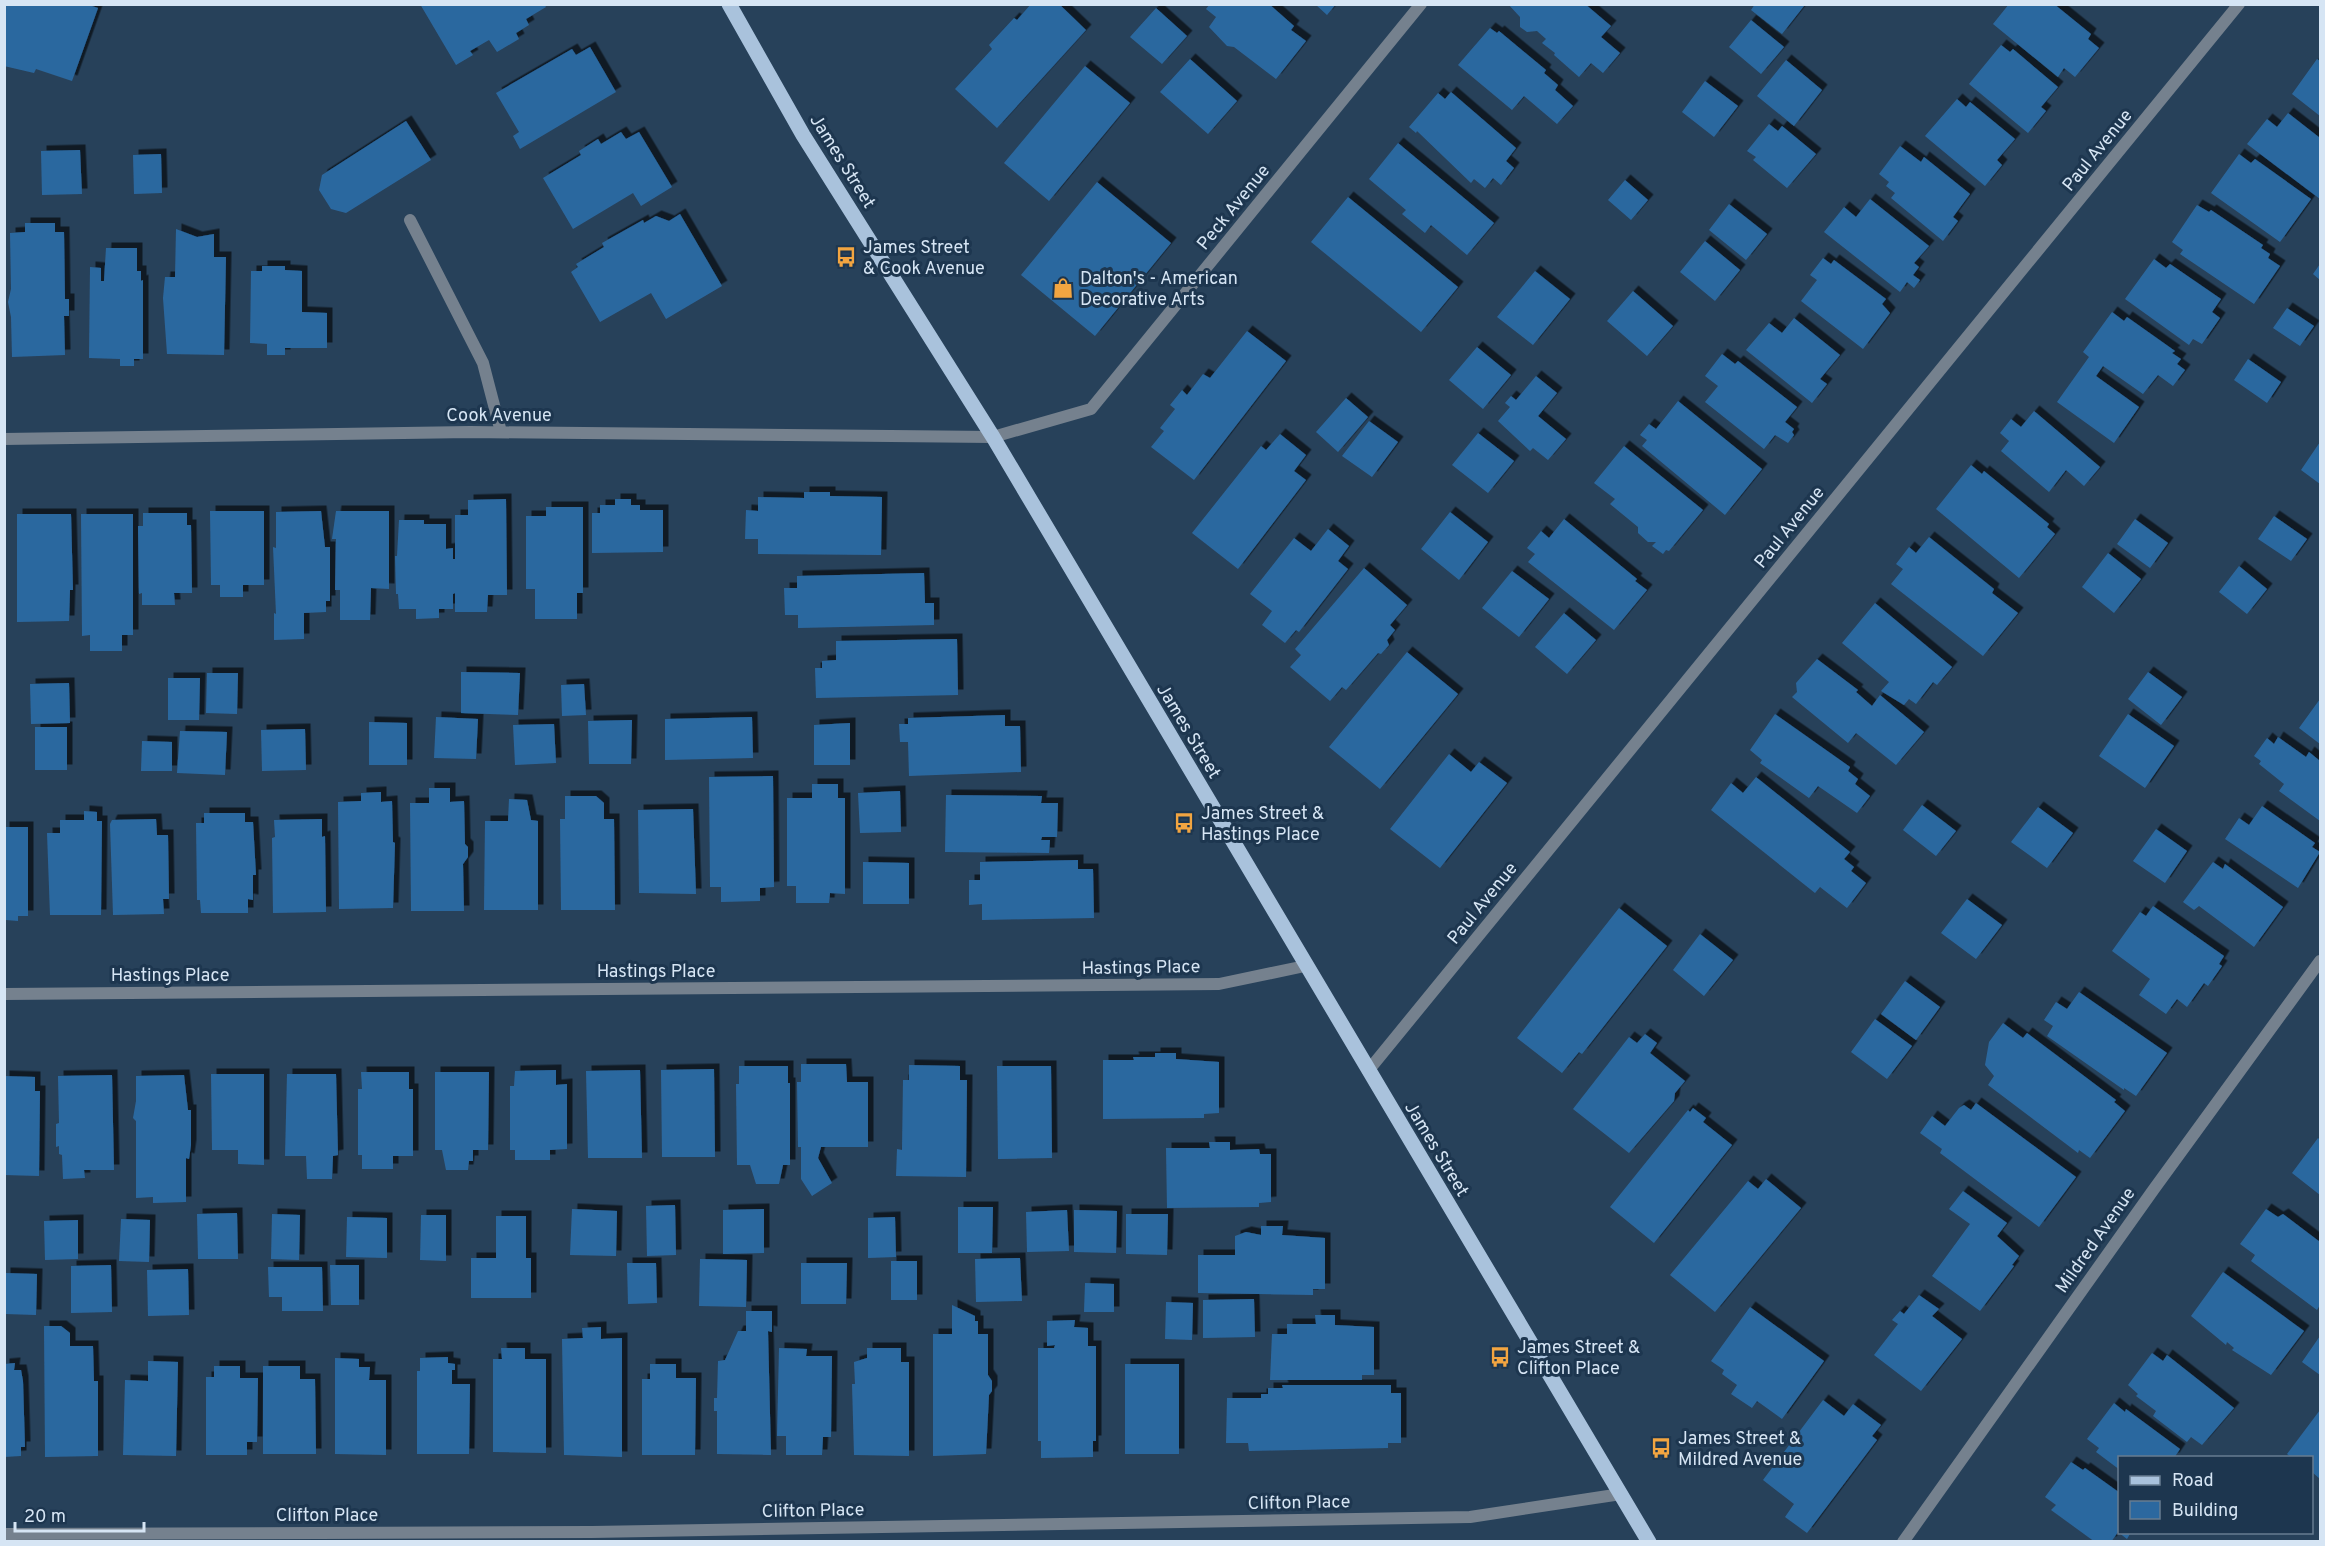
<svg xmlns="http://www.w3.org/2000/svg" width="2325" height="1546" viewBox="0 0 2325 1546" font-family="Overpass,sans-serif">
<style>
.building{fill:#2c689f;filter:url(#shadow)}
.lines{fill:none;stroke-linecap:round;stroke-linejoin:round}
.service{stroke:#75818e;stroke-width:12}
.minor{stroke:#75818e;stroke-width:12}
.primary{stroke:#a9c2dc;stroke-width:15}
.labels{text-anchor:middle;stroke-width:6;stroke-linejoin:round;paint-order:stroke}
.street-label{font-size:18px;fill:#d6e5f4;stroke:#1d364f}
.poi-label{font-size:18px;fill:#d6e5f4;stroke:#1d364f;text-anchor:start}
</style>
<defs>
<filter id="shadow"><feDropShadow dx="5.5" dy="-5.5" stdDeviation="0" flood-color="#0009"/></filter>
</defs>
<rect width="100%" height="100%" fill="#27415a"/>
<!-- building -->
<path class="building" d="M420,4H544L546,7L526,19L529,25L516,33L519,39L497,52L489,40L470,51L473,55L456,65Z
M1031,4H1059L1086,30L997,128L955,89L992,49L989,45L1014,18L1017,20Z
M1210,4H1269L1294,26L1291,30L1306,41L1276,79L1234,47L1227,46L1209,27L1216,17L1206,9Z
M1315,4H1336L1327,15Z
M1508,4H1585L1611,26L1601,37L1620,53L1603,73L1591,63L1579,77L1554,55L1555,53L1542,43L1546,39L1537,31L1527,32L1520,27V17Z
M1755,4H1802L1804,6L1782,34L1751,10Z
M2009,4H2054L2091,34L2088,39L2099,48L2075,77L2064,68L2058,77L1993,24Z
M4,5H89L98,8L72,81L36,69L34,73L4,66Z
M1156,8L1187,36L1162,64L1130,37Z
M1751,20L1784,47L1761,74L1729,47Z
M1490,28L1497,33L1499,31L1546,70L1544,73L1558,85L1555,90L1573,106L1557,124L1524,96L1512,110L1458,65Z
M2001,45L2010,52L2013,49L2058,87L2041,107L2046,111L2028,133L1969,84Z
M590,47L616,92L520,149L513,136L519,132L496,93L572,49L576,55Z
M1190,59L1237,101L1208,134L1160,92Z
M2317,59L2320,61V116L2292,94Z
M1786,60L1822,90L1794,126L1757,96Z
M1085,66L1130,103L1049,201L1004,163Z
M1705,81L1738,106L1714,137L1682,112Z
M1451,92L1516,148L1506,161L1514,168L1501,185L1493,178L1485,188L1474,179L1471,183L1417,131L1416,133L1409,127L1438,93L1445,99Z
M1957,99L1966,107L1970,102L2015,139L1997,160L2002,165L1985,186L1925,136Z
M2288,113L2320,138V199L2247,144L2267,119L2277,127Z
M406,121L431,160L346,213L331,209L319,190L322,175Z
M1769,124L1778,131L1782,126L1816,154L1787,188L1753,160L1756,157L1747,151Z
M621,132L626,139L639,132L672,187L641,206L633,193L573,229L543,178L581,155L579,151L598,139L601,144Z
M1398,143L1494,223L1467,255L1431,225L1425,233L1402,214L1406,210L1369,179Z
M1900,146L1921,162L1924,157L1970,194L1953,217L1958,221L1943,241L1891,198L1895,193L1886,186L1889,182L1879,174Z
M80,150L82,194L42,195L41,151Z
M161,154L162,193L134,194L133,155Z
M2239,154L2251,163L2255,159L2311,199L2280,242L2211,193Z
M1625,180L1648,200L1631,220L1608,200Z
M1097,182L1171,243L1095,336L1021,275Z
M1348,197L1458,287L1421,332L1311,242Z
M1870,199L1929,246L1914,263L1919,267L1913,275L1920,280L1914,288L1907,282L1900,292L1824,232L1844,207L1856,217Z
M1729,204L1767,234L1746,260L1709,230Z
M2197,205L2209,212L2211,210L2263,245L2261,248L2270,254L2268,258L2280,266L2254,304L2180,254L2183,250L2172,242Z
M680,214L722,286L666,319L651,293L600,322L571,272L578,267L576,264L604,247L602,243L643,220L644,223L656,216L669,221Z
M25,223H55V232H64L65,299H69V316H64L65,355L12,357L11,317L8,302L11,289L10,233L25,232Z
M176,229L197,237L214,234V257H226L224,355L167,354L163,298L165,277H175Z
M1705,241L1740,270L1715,301L1680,272Z
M106,248H137V271H141V281L143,280V359H134V366H120V359L89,358L90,267L101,268V281H104Z
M1823,258L1831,264L1834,260L1886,299L1882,304L1890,313L1863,349L1801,301L1817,280L1810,275Z
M2154,259L2166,268L2170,264L2221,299L2212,312L2220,318L2202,344L2193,339L2189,345L2125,299Z
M2320,264V280L2313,274Z
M262,266H285V270L302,271V312L327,313V348H285V355H267V344L250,343L251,271H262Z
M1535,271L1570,299L1533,345L1497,317Z
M1633,291L1673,326L1647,356L1607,321Z
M2287,308L2314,326L2300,346L2273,328Z
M2112,312L2124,321L2127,317L2175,351L2172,353L2181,359L2177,364L2185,370L2173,386L2158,375L2143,394L2103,366L2096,376L2139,407L2114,443L2057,402L2089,357L2083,352Z
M1794,318L1840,355L1820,379L1827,384L1812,403L1746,350L1769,323L1782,333Z
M1247,331L1286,361L1194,480L1151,447L1164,431L1160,428L1175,409L1170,405L1182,390L1187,395L1203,374L1210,378Z
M1477,347L1511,375L1483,409L1449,380Z
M1722,354L1735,364L1738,361L1797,407L1785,422L1794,429L1792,432L1794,435L1788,443L1775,435L1764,449L1705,402L1718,386L1705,376Z
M2248,359L2281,382L2267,403L2234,380Z
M1536,376L1557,393L1538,416L1566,439L1548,460L1533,448L1530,451L1498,421L1510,407L1505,403L1511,396L1516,400Z
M1346,398L1368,417L1338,452L1316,432Z
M1678,401L1762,469L1725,515L1642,446L1647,440L1640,435L1649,424L1656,429Z
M2034,411L2100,467L2084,486L2066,470L2049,492L2001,451L2009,441L2000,433L2011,419L2021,427Z
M1369,421L1398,442L1372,477L1342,456Z
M1478,433L1514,461L1488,493L1452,465Z
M1280,434L1306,455L1294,471L1306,480L1238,569L1192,533L1261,446L1266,450Z
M2320,442V484L2301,470Z
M1624,446L1703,510L1669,551L1666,550L1663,554L1652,546L1656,542H1648L1638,533V527L1610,504L1615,499L1594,483Z
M1971,465L1982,474L1984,471L2049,524L2047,527L2055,534L2019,578L1936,509Z
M804,492H830V496L882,497L881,555L758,554V539H745L746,510L758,511V497L804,498Z
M506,499L507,595H488L487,612H455V593L453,594V609H439V618L416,619V609H399L398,594H396L395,556H397L399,520H424V524H446V549L453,548V559H455V515H468V500Z
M615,499H631V505H640V510H663V552L592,553V513H600V505H615Z
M546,507H583V593H577V619H535V589H526V516H546Z
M210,511H264V585H243V597H220V585H211Z
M321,511L325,547H330V601H326V612L304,613V639L274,640V613L276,614L273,547L276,548V512Z
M336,511H389V589L371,588L370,620H340V590H335L336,539H332Z
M1450,512L1488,542L1459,580L1421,549Z
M143,513H187V525H191L192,593H174L175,605H142V593L139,594L138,526H143Z
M17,514H71L73,590H70L69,621L17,622Z
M81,514H133V635H122V651H90V635L82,636Z
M2274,516L2307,539L2291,561L2258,539Z
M1564,519L1637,579L1635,581L1647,590L1614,630L1528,562L1535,554L1527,548L1541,531L1549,538Z
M2135,519L2168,543L2150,568L2117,544Z
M1328,529L1349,546L1338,561L1348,569L1299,632L1296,630L1285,643L1262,625L1272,611L1250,594L1294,538L1311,551Z
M1929,537L1994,589L1992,593L2018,613L1983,656L1891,584L1903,569L1896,564L1909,547L1916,553Z
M2108,553L2141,579L2114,613L2082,587Z
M2239,566L2267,589L2247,614L2219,592Z
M1364,568L1407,605L1390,625L1395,630L1387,640L1389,645L1381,654L1378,653L1346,690L1342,687L1330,701L1290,667L1301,655L1295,649Z
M1512,571L1549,599L1519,637L1482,608Z
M924,573L925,603H934V625L798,628V615H785L784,588H797V576Z
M1875,603L1952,667L1937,685L1933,682L1916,704L1909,699L1904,705L1881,691L1889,682L1842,643Z
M1564,613L1596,640L1567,674L1535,647Z
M957,639L958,695L816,698L815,668H822V661L836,660V641Z
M1407,652L1458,694L1380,789L1329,747Z
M1817,659L1858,690L1856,692L1872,706L1880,695L1924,732L1896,765L1856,733L1848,743L1792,697L1797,692L1796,683Z
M461,672L520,673L518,715L461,713Z
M2148,672L2182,697L2161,725L2128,699Z
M207,673H238L237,714L206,713Z
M168,678H200L199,720H168Z
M69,683L70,723L31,724L30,684Z
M584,684L586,715L562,716L561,685Z
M2320,699V744L2299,728Z
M1775,714L1850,767L1848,771L1858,779L1855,784L1870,796L1857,813L1818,786L1809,798L1760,763L1762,760L1750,750Z
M2128,714L2174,746L2145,788L2099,756Z
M1005,715V726H1020L1021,772L909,776L908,742H900L899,724H908V718Z
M436,717L478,719L476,759L434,758Z
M752,717L753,758L665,760V719Z
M632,720L631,764H589L588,721Z
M369,722L407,723V765H369Z
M850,723V765H814V725Z
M554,724L556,763L515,765L513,725Z
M35,727H67V770H35Z
M305,729L306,770L262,771L261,730Z
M180,731L227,732L225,775L177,773Z
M2278,737L2306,757L2309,752L2320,761V821L2279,791L2284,784L2259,764L2261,761L2254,756L2267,738L2274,744Z
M142,741L172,742V771H141Z
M1449,754L1471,772L1479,762L1507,783L1440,868L1390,829Z
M773,776L774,887L760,888V901L721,902V887H710L709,777Z
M1756,777L1850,852L1844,859L1854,867L1851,871L1866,883L1847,908L1820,887L1815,893L1711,810L1731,783L1743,793Z
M812,784H838V798H845V894L830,893L829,903H796V886H787V798H812Z
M429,788H450V802L464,801L465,844L468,847V857L463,864L464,911H411L410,803H429Z
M900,791L901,832L860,833L858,793Z
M381,792V802L392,801L393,842L395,843L393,908L339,909L338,802L361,801V793Z
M946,795L1042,796L1041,803H1058L1057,837H1042L1041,840H1050L1049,853L945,852Z
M565,796H596L604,803V819H614L615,910H561L560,819H565Z
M509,799L527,800L531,820L538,821V910H484L485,821H508Z
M1922,805L1956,831L1936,856L1903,830Z
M2262,806L2315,843L2312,847L2320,852L2298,888L2225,839L2239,818L2249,825Z
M2038,807L2073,833L2047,868L2011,842Z
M693,809L696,894L639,893L638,810Z
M84,811L97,812V821H102L101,915H50L47,833H60V820H84Z
M204,813H245V822H253L256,875H253V900L248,899V913H201L200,900H197L196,823H204Z
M156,819L157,835H168L169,899H163L164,914L113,915L110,824L112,820Z
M322,819V837L325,836L326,912L273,913L272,838L275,837L274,820Z
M4,827H28V916H18V921L6,920L4,916Z
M2156,829L2187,851L2165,883L2133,861Z
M1078,860V869H1093L1094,918L982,920V904L969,905V880H980V862Z
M863,862L909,863V904H863Z
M2213,862L2223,869L2225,864L2283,907L2254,947L2199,906L2194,910L2183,902Z
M1967,899L2002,925L1976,959L1941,933Z
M2153,906L2224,956L2219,964L2222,966L2208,986L2204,983L2187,1007L2177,999L2166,1014L2139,995L2150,979L2112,951L2140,912L2146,916Z
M1619,908L1667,946L1582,1054L1579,1052L1562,1073L1517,1038Z
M1700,934L1733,960L1704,996L1673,970Z
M1905,981L1940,1007L1916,1040L1881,1014Z
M2079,992L2167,1053L2136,1096L2124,1088V1090L2047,1036L2053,1026L2044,1020L2056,1002L2067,1009Z
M1875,1019L1912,1046L1887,1079L1851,1052Z
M2003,1023L2023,1038L2027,1033L2116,1100L2114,1102L2125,1111L2090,1158L2079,1150L2078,1153L1988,1085L1994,1076L1985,1065L1989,1042Z
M1645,1034L1657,1043L1650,1053L1685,1081L1675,1093L1674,1101L1629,1153L1573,1109L1629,1037L1637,1043Z
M1155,1053H1176V1059L1219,1062V1113L1204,1114V1118L1103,1119V1060H1134L1133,1057H1155Z
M801,1064H846L847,1082H868V1147H821L818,1158L832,1183L812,1196L801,1179V1147H798L797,1082H801Z
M909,1065L960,1066V1080H967L966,1177L896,1176L897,1149L902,1150L903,1080H909Z
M739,1066H788V1083H790V1165H783L779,1184H756L750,1165H737L736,1084H739Z
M997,1066H1051L1052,1158L998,1159Z
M714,1069L715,1157H662L661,1070Z
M556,1070V1085L567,1084V1149L550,1150V1160H515V1150H510V1086H514L515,1071Z
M640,1070L642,1158H588L586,1071Z
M361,1072H409V1089H413V1156H393V1169H362V1155H358V1089H362Z
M435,1072H489L488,1150H473V1161H469L468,1170H446L442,1150H435Z
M211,1074H264V1165L238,1164V1150H212Z
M287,1074H336L338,1155L333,1156L332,1179H307L306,1156H285Z
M112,1075L114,1170H84L85,1178L63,1179L62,1155L59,1154V1146L56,1147V1124L59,1123L58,1076Z
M184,1075L188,1110H191V1145L189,1159L186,1158V1202L153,1203V1197L136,1198V1121L133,1118L136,1101V1076Z
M4,1076L35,1077V1091H40L39,1176L4,1175Z
M1976,1103L2076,1177L2039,1227L1940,1153L1942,1149L1920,1133L1932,1116L1945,1126L1959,1108L1964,1105L1971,1110Z
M1693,1108L1706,1118L1703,1122L1732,1145L1654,1243L1610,1207L1688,1110L1690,1112Z
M2318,1138L2320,1140V1195L2292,1173Z
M1209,1142H1230V1150L1259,1149L1260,1154H1271V1202L1259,1203V1207L1167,1208L1166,1148H1210Z
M1766,1179L1801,1208L1715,1312L1670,1275L1748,1181L1758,1189Z
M1963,1191L2007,1223L1997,1236L2019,1256L2012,1265L2014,1266L1980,1311L1932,1276L1970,1224L1949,1209Z
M675,1205L676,1255L647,1256L646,1206Z
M958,1207H993L992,1253H958Z
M572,1209L617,1211L616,1256L570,1255Z
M764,1209V1253L723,1254V1210Z
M2266,1209L2278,1217L2283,1214L2320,1242V1305L2317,1310L2251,1261L2255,1255L2240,1244Z
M1067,1210L1069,1251L1027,1252L1026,1212Z
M1074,1210L1117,1211L1116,1253L1074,1252Z
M237,1213L238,1259H198L197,1214Z
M272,1214L300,1215L299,1260L271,1259Z
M1126,1214H1168L1167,1255L1126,1254Z
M421,1215H446V1261L420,1260Z
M496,1216H526V1258H531V1298H471V1258H496Z
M347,1217L387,1218V1258L346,1257Z
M895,1217L896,1257L868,1258V1218Z
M121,1219L150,1220L149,1262L119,1261Z
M78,1220V1259L45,1260L44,1221Z
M1261,1226H1283L1282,1235L1325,1238V1289H1313V1295L1198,1293V1255H1235V1236L1246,1232L1261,1235Z
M1020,1258L1022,1301L976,1302L975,1259Z
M700,1259L747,1260L746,1307L699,1306Z
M891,1261H917V1300H891Z
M627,1263H656L657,1303L628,1304Z
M801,1263H847L846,1304H801Z
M111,1265L112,1312L71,1313V1266Z
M330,1265H359V1305H331Z
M268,1267H322L323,1311H282V1297H269Z
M188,1269L189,1315L148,1316L147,1270Z
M2223,1272L2304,1331L2271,1375L2232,1350L2234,1348L2227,1342L2226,1345L2191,1316Z
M5,1273L37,1274L36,1315L5,1314Z
M1085,1283L1114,1284V1312H1084Z
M1919,1295L1939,1309L1932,1316L1962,1339L1921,1391L1874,1355L1898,1324L1892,1320L1900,1311L1904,1314Z
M1254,1299L1255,1337L1203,1338V1300Z
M1166,1302L1193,1303L1192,1340L1165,1339Z
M952,1305L975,1316V1321H978V1334H988V1375L992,1381V1391L989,1395L986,1454L933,1456V1334H952Z
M1750,1307L1824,1361L1782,1419L1757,1401L1752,1408L1731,1394L1737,1385L1722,1374L1724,1370L1711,1361Z
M746,1311H772V1332L768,1331L771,1455L717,1454V1411H714V1398H717L718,1361L725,1360L738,1331H746Z
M1315,1315H1335V1325L1374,1327V1375H1362V1380H1270L1272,1334H1287V1324H1316Z
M1075,1320L1074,1327L1088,1328V1346H1096V1441H1093V1457L1041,1458V1441H1038V1348H1054L1055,1345L1047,1346V1321Z
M44,1326H61L70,1333V1346H93L94,1381H98V1456L45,1457Z
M601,1327V1339L622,1338V1457L564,1455L562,1339L583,1338L582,1328Z
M2320,1336V1375L2302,1362Z
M501,1348H525V1359H546V1453L493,1452V1359H502Z
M779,1348L807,1349L806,1356H832L831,1437H823L822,1455H786V1436H777Z
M867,1348H901V1362H909V1456L854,1455L852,1384H855L854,1362L867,1358Z
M2152,1353L2163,1361L2167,1355L2234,1408L2202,1445L2191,1437L2187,1442L2153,1416L2156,1411L2136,1396L2138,1394L2128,1385Z
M448,1357V1363L455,1364V1370H452V1384H470L469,1454H417V1371H420V1358Z
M335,1358L359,1359V1367H370L369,1380H386V1455L335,1454Z
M148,1361L178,1362L176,1456L123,1455L125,1380L148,1381Z
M15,1363L14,1370H21L23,1381L25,1447H21V1456L4,1457V1364Z
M650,1364H676V1378H696L695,1455H642V1379H650Z
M1125,1364H1179V1454H1125Z
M214,1366H240V1378H258L257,1442H247V1455H206V1377H214Z
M263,1366H300V1379H315L316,1454H263Z
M1282,1385H1391V1393H1401V1443H1388V1448L1249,1451L1248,1443H1226L1227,1398H1261V1394H1268V1388H1283Z
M1823,1400L1844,1416L1853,1404L1881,1425L1872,1436L1877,1440L1807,1533L1785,1517L1794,1504L1763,1480Z
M2114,1403L2125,1412L2126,1409L2180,1449L2174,1458H2120V1470L2096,1452L2099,1448L2087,1439Z
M2320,1410V1479L2312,1472V1458H2292L2287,1454Z
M2071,1462L2083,1470L2085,1468L2120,1493V1532H2131L2127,1539L2118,1532L2111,1542H2095L2051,1510L2056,1505L2045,1497Z"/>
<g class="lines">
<!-- service -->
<path class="service" d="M410,220L483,363L501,432"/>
<!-- minor -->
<path class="minor" d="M4,439L470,432L993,437L1091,409L1421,4
M4,994L1219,984L1305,966
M1368,1071L2239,4
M4,1534L592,1532L1470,1517L1621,1494
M1903,1542L2154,1189L2320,961"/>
<!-- primary -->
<path class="primary" d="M729,4L803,135L993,437L1649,1542"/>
</g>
<!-- icons -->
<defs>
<g id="bus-bare" transform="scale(1.62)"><path d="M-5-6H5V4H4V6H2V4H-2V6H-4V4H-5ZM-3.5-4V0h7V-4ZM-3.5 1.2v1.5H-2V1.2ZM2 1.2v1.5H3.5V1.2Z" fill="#f2a541" stroke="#1d364f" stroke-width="2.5" paint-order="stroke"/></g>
<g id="shop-bare" transform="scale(1.62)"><path d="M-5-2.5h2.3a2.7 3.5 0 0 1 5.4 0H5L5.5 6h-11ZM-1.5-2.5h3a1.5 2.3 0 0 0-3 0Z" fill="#f2a541" stroke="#1d364f" stroke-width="2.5" paint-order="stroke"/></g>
</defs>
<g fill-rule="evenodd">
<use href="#bus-bare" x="846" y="257"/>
<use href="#shop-bare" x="1063" y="288"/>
<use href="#bus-bare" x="1184" y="823"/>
<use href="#bus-bare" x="1500" y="1357"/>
<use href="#bus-bare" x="1661" y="1448"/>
</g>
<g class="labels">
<!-- street labels -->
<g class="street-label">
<text transform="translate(2097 150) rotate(-51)" y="6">Paul Avenue</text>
<text transform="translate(843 161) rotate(58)" y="6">James Street</text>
<text transform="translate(1233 207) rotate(-51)" y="6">Peck Avenue</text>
<text x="499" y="421">Cook Avenue</text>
<text transform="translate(1789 527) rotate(-51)" y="6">Paul Avenue</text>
<text transform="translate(1189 731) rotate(59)" y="6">James Street</text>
<text transform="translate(1482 903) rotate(-51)" y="6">Paul Avenue</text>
<text transform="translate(1141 967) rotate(-1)" y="6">Hastings Place</text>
<text x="656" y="977">Hastings Place</text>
<text x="170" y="981">Hastings Place</text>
<text transform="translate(1437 1149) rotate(59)" y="6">James Street</text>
<text transform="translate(2095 1240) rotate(-55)" y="6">Mildred Avenue</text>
<text transform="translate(1299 1502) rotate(-1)" y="6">Clifton Place</text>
<text transform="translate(813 1510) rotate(-1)" y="6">Clifton Place</text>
<text x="327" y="1521">Clifton Place</text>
</g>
<!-- poi labels -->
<g class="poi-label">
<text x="863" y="253">James Street<tspan x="863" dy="21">&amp; Cook Avenue</tspan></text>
<text x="1080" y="284">Dalton's - American<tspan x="1080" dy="21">Decorative Arts</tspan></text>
<text x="1201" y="819">James Street &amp;<tspan x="1201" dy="21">Hastings Place</tspan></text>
<text x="1517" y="1353">James Street &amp;<tspan x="1517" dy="21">Clifton Place</tspan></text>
<text x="1678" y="1444">James Street &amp;<tspan x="1678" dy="21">Mildred Avenue</tspan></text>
</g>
</g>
<!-- border -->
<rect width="2325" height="1546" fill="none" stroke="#d6e5f4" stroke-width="12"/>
<!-- legend -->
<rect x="2118" y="1456" width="195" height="78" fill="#1d364f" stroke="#677c91" stroke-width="1.5"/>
<rect x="2130" y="1476" width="30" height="9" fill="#a9c2dc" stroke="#677c91" stroke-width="1.5"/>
<text x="2172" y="1486" font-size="18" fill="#d6e5f4">Road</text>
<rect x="2130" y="1501" width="30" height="18" fill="#2c689f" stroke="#677c91" stroke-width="1.5"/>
<text x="2172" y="1516" font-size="18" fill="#d6e5f4">Building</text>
<!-- scale -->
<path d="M15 1522v9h129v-9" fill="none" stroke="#d6e5f4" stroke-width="3"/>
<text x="24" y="1522" font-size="18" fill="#d6e5f4" stroke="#1d364f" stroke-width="4.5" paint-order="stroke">20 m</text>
</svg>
